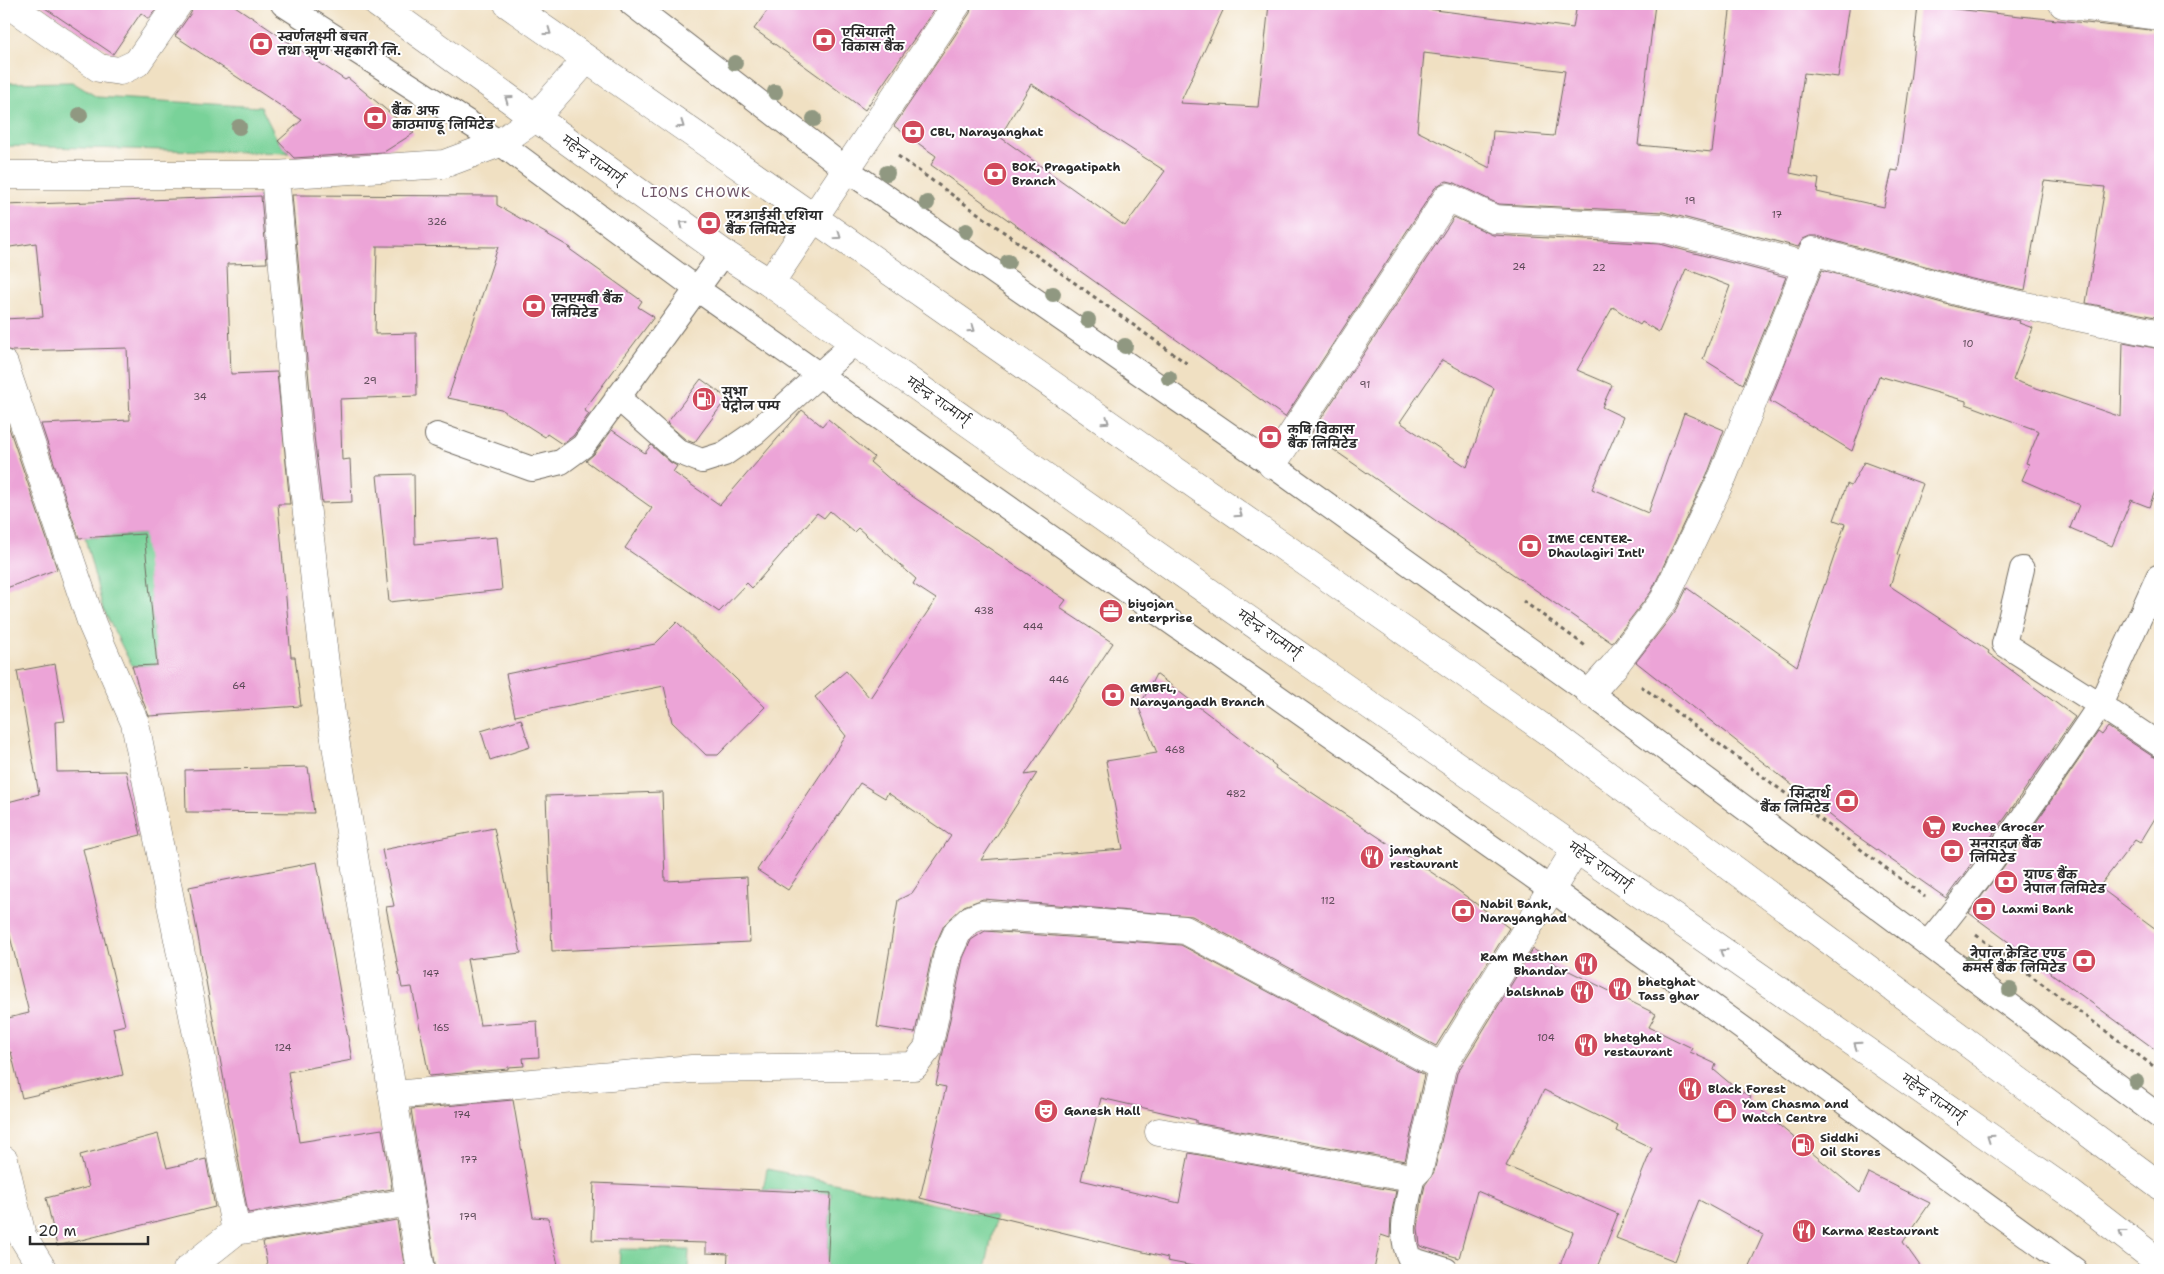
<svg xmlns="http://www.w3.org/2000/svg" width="2164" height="1274" viewBox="0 0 2164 1274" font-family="'Shantell Sans','Playpen Sans Deva',sans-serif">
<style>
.green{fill:#79d299;stroke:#527e62}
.building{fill:#eca4d7;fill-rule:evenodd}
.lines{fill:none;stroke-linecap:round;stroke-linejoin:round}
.lane-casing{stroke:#706a60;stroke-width:26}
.street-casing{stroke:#706a60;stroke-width:29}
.highway-casing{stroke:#706a60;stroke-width:29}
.path{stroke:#706a60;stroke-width:3;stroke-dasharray:4 4;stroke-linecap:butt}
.lane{stroke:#fff;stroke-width:24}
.street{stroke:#fff;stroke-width:28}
.highway{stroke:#fff;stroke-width:28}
.tree{fill:#909881}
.oneway{stroke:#a0a0a0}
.labels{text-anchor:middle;stroke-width:4;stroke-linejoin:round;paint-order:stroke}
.number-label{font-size:10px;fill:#5b4956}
.poi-label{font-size:12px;font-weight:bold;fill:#2b2b2b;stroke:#fff;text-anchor:start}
.street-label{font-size:12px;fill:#2b2b2b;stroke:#fff}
.neighbourhood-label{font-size:14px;letter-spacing:1px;fill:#6f5567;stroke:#fff}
</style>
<rect width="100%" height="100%" fill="#fff"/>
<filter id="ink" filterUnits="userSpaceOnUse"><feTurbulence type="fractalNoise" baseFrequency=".02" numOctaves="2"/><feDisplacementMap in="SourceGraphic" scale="10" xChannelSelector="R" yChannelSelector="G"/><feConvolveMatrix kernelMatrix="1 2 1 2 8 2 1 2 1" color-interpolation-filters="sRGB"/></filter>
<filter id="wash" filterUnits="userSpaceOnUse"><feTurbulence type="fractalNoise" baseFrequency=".0096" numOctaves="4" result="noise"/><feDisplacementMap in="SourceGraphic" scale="20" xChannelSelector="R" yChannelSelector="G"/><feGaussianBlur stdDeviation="1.12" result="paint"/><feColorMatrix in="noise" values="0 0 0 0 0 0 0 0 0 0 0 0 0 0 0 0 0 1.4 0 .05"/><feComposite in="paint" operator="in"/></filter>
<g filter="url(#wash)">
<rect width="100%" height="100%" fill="#f0e0c2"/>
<!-- green -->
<path class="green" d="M72,82L97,97L261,107L278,141L289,153L4,146V83Z
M145,534L157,665L132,666L103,609L85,538Z
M767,1169L996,1217L985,1270H827L831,1193L763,1190Z
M620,1249L689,1250L688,1270H619Z"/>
<g id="blocks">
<!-- building -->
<path class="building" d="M39,4H159L149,19L141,13L113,54Z
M193,4H232L345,80L348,78L414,133L384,152L294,158L278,141L302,120L175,36L191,13Z
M772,4H938L865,110L754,29Z
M972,4H1226L1180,103L1258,107L1269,4H1429L1428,9L1573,28L1577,4H1655L1638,145L1712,152L1731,4H1849L1838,77L1804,73L1790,173L1819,179L1817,192L1884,207L1892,170L1898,171L1911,73L1918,5L2160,31V318L2086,303L2105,187L2044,181L2025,290L1972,279L1817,236H1810L1803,239L1798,247L1663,212L1498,204L1455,183L1447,181L1440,184L1435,188L1285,417L931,165L936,156L894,126L970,13ZM1424,53L1565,71L1554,136L1493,131L1490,168L1417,131ZM1031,84L1165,171L1125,226L1000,137Z
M292,195L497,196V205L571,248H568L642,301L638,307L654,317L584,410L589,414L573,436L562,444L547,434L545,437L501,409L448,398L498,247L377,246L375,334L416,333L417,396L340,399L342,460L350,459L352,502L322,503L314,436Z
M261,196L267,263L227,264L231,374L277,372L290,504H278L291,657H295L301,706L149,716L142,699L132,666L157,665L144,534L79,538L41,424L130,420L127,348L12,351L4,349V319L43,317L36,243L4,248V205Z
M1454,217L1493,235L1660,244L1786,277L1743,384L1703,359L1730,286L1686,269L1659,332L1642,322L1640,325L1613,307L1577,370L1612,385L1602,407L1623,417L1592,489L1648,513L1684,413L1724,430L1709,470L1651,592L1612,643L1311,434ZM1442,360L1494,388L1467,467L1400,422Z
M1822,270L1964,309L2020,321L2019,323L2033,328L2013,380L2121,417L2123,342L2160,349V478L2149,507L2131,500L2112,546L2070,528L2079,505L2022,480L2029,464L2026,463L2039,431L1966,404V401L1879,376L1852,451L1770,401Z
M701,379L727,398L694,443L686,440L667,423Z
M802,410L822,426L828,419L874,457L870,462L900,488L1066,600L1060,608L1113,643L1025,775L1037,773L981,860L1123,849L1106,761L1157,753L1139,708L1156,674L1276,766L1275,768L1452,886L1509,928L1436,1046L1192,916L983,899L964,906L944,925L933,950L915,1033L877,1027L898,900L912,893L951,836L888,793L885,798L860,783L788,890L757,870L846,736L815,697L846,671L870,698L936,599L913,584L916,579L858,528L854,532L830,511L824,518L817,513L752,588L747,583L719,612L625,548L652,508L586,461L594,454L612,430L645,453L651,445L670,462L677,466L673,472L720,505Z
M8,425L57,569L4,589V426Z
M1864,462L1923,484L1897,554L1900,555L1890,586L1989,651L1988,653L2075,717L2005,818L1946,898L1854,834L1636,662L1677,609L1687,588L1797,666L1845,524L1834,520L1847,484L1851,486Z
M414,474L415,544L497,537L502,590L389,602L377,475Z
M677,622L765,707L718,755H706L672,722L664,686L515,716L506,674L655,644Z
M55,664L65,721L55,722L57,772L126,771L141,835L83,849L125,1025L113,1028L123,1075L22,1098L11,1052L4,1054V1019L29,1013L4,912V803L39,794L17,671Z
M521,719L530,747L490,760L481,731Z
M2108,727L2152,756L2160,759V810L2140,843L2135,840L2099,887L2160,932V1053L1969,913L2028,834L2098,732L2102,735Z
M308,767L314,813L186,812L185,770Z
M662,792L665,881L747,877L750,942L552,951L546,796Z
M494,828L521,953L467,959L480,1025L537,1021L539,1057L523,1058L524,1066L508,1067V1069L429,1076L412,987L402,988L386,907L394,906L382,850Z
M317,862L352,1060L288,1072L299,1142L382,1129L392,1189L248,1213L189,887Z
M985,931L1181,945L1424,1075L1405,1161L1196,1123V1120L1101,1098L1081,1180L1179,1203L1189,1153L1396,1191L1391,1216L1390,1238L1381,1235L1374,1270H1214L1167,1261L1168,1258L920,1198L946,1087L936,1085L963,958L971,940Z
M1533,949L1557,965L1656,1014L1649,1027L1692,1048L1690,1052L1716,1064L1714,1070L1738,1090L1751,1096L1749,1100L1860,1193L1869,1173L1930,1203L1903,1242L1923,1270H1747L1763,1235L1699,1200L1675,1261L1616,1238L1652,1148L1616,1131L1618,1126L1544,1090L1506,1166L1618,1214L1596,1270H1558L1573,1232L1477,1191L1459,1258L1420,1246L1418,1228L1422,1199L1425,1185L1434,1172L1457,1073Z
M513,1100L533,1217L548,1218L559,1270H436L411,1109Z
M158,1134L167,1168L206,1159L215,1207L57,1246L46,1198L89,1187L80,1155Z
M594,1183L831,1193L827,1270H727L728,1254L706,1253V1243L592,1240Z
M397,1220L405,1270H268L263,1242Z"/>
</g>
</g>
<g filter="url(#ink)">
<use href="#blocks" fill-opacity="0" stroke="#706a60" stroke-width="1"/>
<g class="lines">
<!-- lane casing -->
<g class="lane-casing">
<path id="lane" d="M283,4L500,143L697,289L1551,889L2075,1270
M632,4L846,169L1272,465L1590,693L2160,1117
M617,397L679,452L702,461L724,454L756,432L855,342
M437,435L532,469L561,462L583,446L723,253
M2022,569L2004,644L2100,705L2158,577
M1927,944C1990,868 2045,786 2100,705L2160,745
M1413,1175C1408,1202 1397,1233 1410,1259L1446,1270"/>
</g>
<!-- street casing -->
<g class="street-casing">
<path id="street" d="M8,4L99,68L120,71L137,63L178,4
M2063,4L2160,16
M4,175H275L444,164L500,143L535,118L586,60
M275,175L298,438L331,714L421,1270
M770,283L957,4
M4,364L92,624L135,723L236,1231L187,1270
M1272,465L1448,197L1494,219L1662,228L1807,266
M1590,693L1614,666L1664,600L1723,476L1813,251L1968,294L2160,334
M393,1095L692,1069L914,1066L928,1048L948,953L958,931L970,920L982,915L1185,930L1442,1067
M1159,1132L1406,1177L1413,1175L1419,1169L1442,1067L1576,849
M4,1160L22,1236L43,1270
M236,1231L410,1202"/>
</g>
<!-- highway casing -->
<g class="highway-casing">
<path id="highway" d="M378,4L723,253L770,283L1341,685L2071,1194L2160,1263
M508,4L1560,740L2160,1186"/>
</g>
<!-- path -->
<path class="path" d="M898,156L1189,365
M1523,601L1587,647
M1641,686L1925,897
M1976,935L2160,1071"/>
<!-- lane -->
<use href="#lane" class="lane"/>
<!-- street -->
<use href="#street" class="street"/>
<!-- highway -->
<use href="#highway" class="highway"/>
</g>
<!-- trees -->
<g class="tree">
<circle cx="735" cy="63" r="8"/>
<circle cx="775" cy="92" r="8"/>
<circle cx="80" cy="115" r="8"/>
<circle cx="814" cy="119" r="8"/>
<circle cx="239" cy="127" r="8"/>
<circle cx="887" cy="173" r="8"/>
<circle cx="927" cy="203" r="8"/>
<circle cx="966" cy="231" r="8"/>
<circle cx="1008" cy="262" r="8"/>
<circle cx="1053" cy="294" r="8"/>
<circle cx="1088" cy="320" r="8"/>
<circle cx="1125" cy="346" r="8"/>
<circle cx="1169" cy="378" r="8"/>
<circle cx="1972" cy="962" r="8"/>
<circle cx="2010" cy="990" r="8"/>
<circle cx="2136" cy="1082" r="8"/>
</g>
<!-- one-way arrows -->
<defs><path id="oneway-chevron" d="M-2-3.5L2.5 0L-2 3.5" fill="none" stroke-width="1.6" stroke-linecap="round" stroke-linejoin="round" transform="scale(1.25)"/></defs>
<g class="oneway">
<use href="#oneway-chevron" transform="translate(548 32) rotate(36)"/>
<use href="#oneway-chevron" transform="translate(508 99) rotate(-144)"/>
<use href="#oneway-chevron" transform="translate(681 125) rotate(35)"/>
<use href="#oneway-chevron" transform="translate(683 224) rotate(-144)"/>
<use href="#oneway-chevron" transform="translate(838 236) rotate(35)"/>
<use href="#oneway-chevron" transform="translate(972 329) rotate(35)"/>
<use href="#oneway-chevron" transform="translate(1106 421) rotate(35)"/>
<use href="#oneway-chevron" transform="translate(1239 514) rotate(35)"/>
<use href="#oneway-chevron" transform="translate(1723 952) rotate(-145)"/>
<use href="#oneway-chevron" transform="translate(1857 1045) rotate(-145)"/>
<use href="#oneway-chevron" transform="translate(1990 1138) rotate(-145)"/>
<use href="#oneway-chevron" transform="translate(2122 1233) rotate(-142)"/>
</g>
</g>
<!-- icons -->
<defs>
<g id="bank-disc" transform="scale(1.25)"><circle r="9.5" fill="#d1495b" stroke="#fff"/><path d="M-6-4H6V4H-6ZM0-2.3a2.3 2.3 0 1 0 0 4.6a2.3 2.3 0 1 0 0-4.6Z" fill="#fff"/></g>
<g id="fuel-disc" transform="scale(1.25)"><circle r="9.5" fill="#d1495b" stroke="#fff"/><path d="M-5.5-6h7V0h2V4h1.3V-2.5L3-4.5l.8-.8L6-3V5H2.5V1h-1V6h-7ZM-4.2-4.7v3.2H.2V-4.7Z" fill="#fff"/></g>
<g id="office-disc" transform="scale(1.25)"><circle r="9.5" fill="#d1495b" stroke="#fff"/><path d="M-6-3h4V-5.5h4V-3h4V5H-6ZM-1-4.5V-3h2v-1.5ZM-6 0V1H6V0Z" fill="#fff"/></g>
<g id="supermarket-disc" transform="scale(1.25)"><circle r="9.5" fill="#d1495b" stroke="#fff"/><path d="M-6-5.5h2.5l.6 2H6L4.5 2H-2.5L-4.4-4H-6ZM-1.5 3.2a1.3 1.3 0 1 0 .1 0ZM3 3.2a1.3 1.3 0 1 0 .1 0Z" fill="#fff"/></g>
<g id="restaurant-disc" transform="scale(1.25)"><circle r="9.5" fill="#d1495b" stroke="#fff"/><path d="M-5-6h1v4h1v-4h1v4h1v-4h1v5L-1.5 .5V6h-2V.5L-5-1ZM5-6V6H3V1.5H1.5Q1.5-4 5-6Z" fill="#fff"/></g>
<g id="theatre-disc" transform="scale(1.25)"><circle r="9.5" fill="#d1495b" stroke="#fff"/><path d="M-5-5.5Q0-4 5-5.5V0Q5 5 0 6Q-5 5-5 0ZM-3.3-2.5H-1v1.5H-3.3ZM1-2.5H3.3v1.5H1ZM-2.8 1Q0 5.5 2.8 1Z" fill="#fff"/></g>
<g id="shop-disc" transform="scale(1.25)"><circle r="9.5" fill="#d1495b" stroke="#fff"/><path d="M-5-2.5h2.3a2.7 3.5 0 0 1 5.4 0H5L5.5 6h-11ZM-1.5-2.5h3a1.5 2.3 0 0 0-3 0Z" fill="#fff"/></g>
</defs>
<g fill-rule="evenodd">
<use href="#bank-disc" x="824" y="40"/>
<use href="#bank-disc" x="261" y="44"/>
<use href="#bank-disc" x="375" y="118"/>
<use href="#bank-disc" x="913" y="132"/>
<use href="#bank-disc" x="995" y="174"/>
<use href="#bank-disc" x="709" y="223"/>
<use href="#bank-disc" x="534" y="306"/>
<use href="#fuel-disc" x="704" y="399"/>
<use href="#bank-disc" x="1270" y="437"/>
<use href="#bank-disc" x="1530" y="546"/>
<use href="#office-disc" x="1111" y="611"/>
<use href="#bank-disc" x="1113" y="695"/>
<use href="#bank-disc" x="1847" y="801"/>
<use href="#supermarket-disc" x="1934" y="827"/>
<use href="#bank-disc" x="1952" y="851"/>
<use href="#restaurant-disc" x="1372" y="857"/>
<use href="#bank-disc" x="2006" y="882"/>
<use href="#bank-disc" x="1984" y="909"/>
<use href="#bank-disc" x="1463" y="911"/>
<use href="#bank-disc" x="2084" y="961"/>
<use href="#restaurant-disc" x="1586" y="964"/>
<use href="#restaurant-disc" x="1620" y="989"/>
<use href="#restaurant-disc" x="1582" y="992"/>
<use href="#restaurant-disc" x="1586" y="1045"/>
<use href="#restaurant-disc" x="1690" y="1089"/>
<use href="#theatre-disc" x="1046" y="1111"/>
<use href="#shop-disc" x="1725" y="1111"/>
<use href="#fuel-disc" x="1803" y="1145"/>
<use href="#restaurant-disc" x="1804" y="1231"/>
</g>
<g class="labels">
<!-- number labels -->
<g class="number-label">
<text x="1690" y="204">19</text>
<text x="1777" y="218">17</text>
<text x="437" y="225">326</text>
<text x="1519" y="270">24</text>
<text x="1599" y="271">22</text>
<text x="1968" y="347">10</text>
<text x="370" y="384">29</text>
<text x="1365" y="388">91</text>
<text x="200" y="400">34</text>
<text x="984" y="614">438</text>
<text x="1033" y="630">444</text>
<text x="1059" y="683">446</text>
<text x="239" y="689">64</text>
<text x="1175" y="753">468</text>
<text x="1236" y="797">482</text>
<text x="1328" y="904">112</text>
<text x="431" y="977">147</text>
<text x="441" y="1031">165</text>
<text x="1546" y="1041">104</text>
<text x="283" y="1051">124</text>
<text x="462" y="1118">174</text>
<text x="469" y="1163">177</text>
<text x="468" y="1220">179</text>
</g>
<!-- poi labels -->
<g class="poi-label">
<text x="842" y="37">एसियाली<tspan x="842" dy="14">विकास बैंक</tspan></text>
<text x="278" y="41">स्वर्णलक्ष्मी बचत<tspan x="278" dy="14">तथा ऋण सहकारी लि.</tspan></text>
<text x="392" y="115">बैंक अफ<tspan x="392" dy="14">काठमाण्डू लिमिटेड</tspan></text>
<text x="930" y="136">CBL, Narayanghat</text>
<text x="1012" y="171">BOK, Pragatipath<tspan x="1012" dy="14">Branch</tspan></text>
<text x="726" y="220">एनआईसी एशिया<tspan x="726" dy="14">बैंक लिमिटेड</tspan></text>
<text x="552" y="303">एनएमबी बैंक<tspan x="552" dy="14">लिमिटेड</tspan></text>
<text x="722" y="396">सुभा<tspan x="722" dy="14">पेट्रोल पम्प</tspan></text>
<text x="1288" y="434">कृषि विकास<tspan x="1288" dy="14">बैंक लिमिटेड</tspan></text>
<text x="1548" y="543">IME CENTER-<tspan x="1548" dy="14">Dhaulagiri Intl'</tspan></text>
<text x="1128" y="608">biyojan<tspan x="1128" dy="14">enterprise</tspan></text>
<text x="1130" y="692">GMBFL,<tspan x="1130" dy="14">Narayangadh Branch</tspan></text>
<text x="1830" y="798" text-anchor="end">सिद्धार्थ<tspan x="1830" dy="14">बैंक लिमिटेड</tspan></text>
<text x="1952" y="831">Ruchee Grocer</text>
<text x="1970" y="848">सनराइज बैंक<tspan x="1970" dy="14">लिमिटेड</tspan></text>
<text x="1390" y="854">jamghat<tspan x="1390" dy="14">restaurant</tspan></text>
<text x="2024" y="879">ग्राण्ड बैंक<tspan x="2024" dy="14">नेपाल लिमिटेड</tspan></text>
<text x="1480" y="908">Nabil Bank,<tspan x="1480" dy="14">Narayanghad</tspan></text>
<text x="2002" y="913">Laxmi Bank</text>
<text x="2066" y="958" text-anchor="end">नेपाल क्रेडिट एण्ड<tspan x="2066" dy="14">कमर्स बैंक लिमिटेड</tspan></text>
<text x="1568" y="961" text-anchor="end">Ram Mesthan<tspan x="1568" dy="14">Bhandar</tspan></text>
<text x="1638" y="986">bhetghat<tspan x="1638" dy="14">Tass ghar</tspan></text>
<text x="1564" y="996" text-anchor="end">balshnab</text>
<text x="1604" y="1042">bhetghat<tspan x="1604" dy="14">restaurant</tspan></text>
<text x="1708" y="1093">Black Forest</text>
<text x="1742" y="1108">Yam Chasma and<tspan x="1742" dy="14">Watch Centre</tspan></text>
<text x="1064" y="1115">Ganesh Hall</text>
<text x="1820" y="1142">Siddhi<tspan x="1820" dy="14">Oil Stores</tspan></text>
<text x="1822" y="1235">Karma Restaurant</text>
</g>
<!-- street labels -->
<g class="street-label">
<text transform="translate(593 160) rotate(36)" y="4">महेन्द्र राज्मार्ग्</text>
<text transform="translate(938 401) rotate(35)" y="4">महेन्द्र राज्मार्ग्</text>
<text transform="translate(1269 634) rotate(35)" y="4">महेन्द्र राज्मार्ग्</text>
<text transform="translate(1600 866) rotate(35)" y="4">महेन्द्र राज्मार्ग्</text>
<text transform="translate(1933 1098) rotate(35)" y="4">महेन्द्र राज्मार्ग्</text>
</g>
<!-- neighbourhood labels -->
<g class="neighbourhood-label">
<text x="696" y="197">LIONS CHOWK</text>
</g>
</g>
<!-- margin -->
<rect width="2164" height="1274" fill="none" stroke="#fff" stroke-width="20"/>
<!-- scale -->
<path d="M30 1236v8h118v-8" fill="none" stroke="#2b2b2b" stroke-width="2.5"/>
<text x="38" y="1236" font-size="15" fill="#2b2b2b" stroke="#ffffff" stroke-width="4" paint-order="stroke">20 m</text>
</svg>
